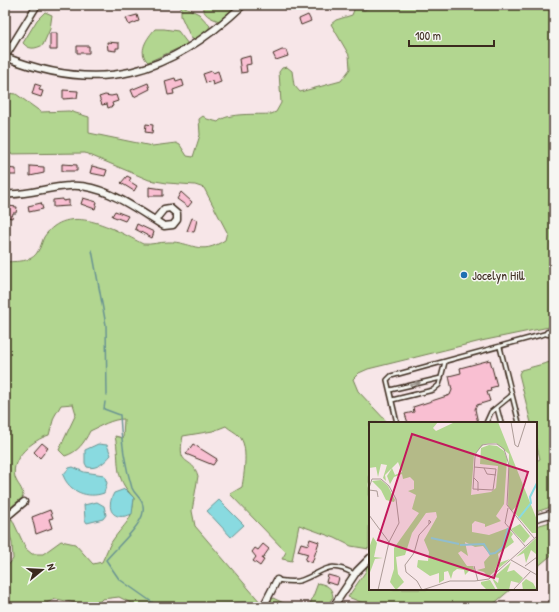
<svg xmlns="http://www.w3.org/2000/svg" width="559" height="612" viewBox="0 0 559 612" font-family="'Patrick Hand',sans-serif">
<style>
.green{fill:#b2d690;stroke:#768057}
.water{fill:#89dae0;stroke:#6a9492}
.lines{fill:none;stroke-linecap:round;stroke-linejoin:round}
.stream{stroke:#6a9492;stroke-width:1.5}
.building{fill:#f9bfd2;stroke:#3b2a1e}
.lane-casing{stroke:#3b2a1e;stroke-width:6}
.street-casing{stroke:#3b2a1e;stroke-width:9}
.lane{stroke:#f6f6f2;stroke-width:3}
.street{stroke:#f6f6f2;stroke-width:6}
.oneway{fill:#989088}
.poi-dot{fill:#1f6fb2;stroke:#f6f6f2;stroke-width:1.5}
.labels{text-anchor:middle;stroke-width:3;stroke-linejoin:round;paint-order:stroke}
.poi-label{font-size:13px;fill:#3b2a1e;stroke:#f6f6f2;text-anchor:start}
.inset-river{fill:none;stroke:#89dae0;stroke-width:2}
.inset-road{fill:none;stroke:#ac9b97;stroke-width:1}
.view{fill:#c2185b;fill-opacity:0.15;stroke:#c2185b;stroke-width:2}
.inset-edge{fill:none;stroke:#3b2a1e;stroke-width:2}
</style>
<rect width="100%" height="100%" fill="#f7e6e8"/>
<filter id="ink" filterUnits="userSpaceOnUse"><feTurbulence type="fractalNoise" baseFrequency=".025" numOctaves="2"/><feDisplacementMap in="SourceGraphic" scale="8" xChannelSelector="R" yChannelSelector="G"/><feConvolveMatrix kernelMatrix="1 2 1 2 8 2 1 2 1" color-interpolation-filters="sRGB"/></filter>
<g filter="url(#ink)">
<!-- green -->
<path class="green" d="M181,5L199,14L210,26L208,30L195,40L191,38L181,16Z
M203,5H238L219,21C211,18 202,15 203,5Z
M350,5H356L364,10L373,5H554V326L481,341L368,369L359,373L353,379L358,391L388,423H370L369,549L351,546L335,538L299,525L292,561L282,559L286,552L230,494L242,487C244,475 249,445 239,436C236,432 230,430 226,426L213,431L183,436C176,469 192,455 198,476L192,511L195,526L261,603L259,607H139L119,597L102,599L94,607H86L81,604L56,599L36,607H16L5,597V570L13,559L12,543L7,523L12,519L26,549L32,554H43L61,541L75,544L93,564L102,562C106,554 109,544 115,537C127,521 132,521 134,498C112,475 121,464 115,436L123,438L124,419C112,419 101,426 90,431C84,443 78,452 65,456L59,450L76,414L73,404L61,405L54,417L49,435C33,440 10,458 15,477C17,485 23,487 23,497L5,512V262C16,261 32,263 38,251C41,247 42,241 44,237C68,201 114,229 143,244C152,245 159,242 168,242C192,241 199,257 225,240L227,232L204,188L195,185L167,183L149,180L85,153L5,154V93L16,94L41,112L69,111L89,117V133L152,146L176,143L180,145L187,156L193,157L200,135L199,119L203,116L207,119L218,122C227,112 258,115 271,114L276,112L281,103L279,72L282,68L287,67L292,71L294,85L300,92L341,81L350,69L349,55L331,24L336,20L352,15L354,10Z
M45,12L52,15L50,29L43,45C35,49 29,50 23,43L37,20Z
M155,29H164L178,31L188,44L148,62C137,52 147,38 155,29Z
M554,361V506L536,512V461L540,459L536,443V423H531L519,374L521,370Z
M554,521V553L536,568V526Z
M370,565V589H511L490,607H373L348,597L366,571L367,566Z
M318,583C327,585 332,587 333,597L326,607H309Z
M273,598L290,606L292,607H271L269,604Z"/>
<!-- water -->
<path class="water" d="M98,444L107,445L111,455C105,462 97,470 87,467L85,463V450Z
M73,467L84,472L104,475L107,483L104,493C88,499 69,492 63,475L69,468Z
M125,489L134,498L132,514C113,522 105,509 114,493Z
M219,500L244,525L231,537L207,511Z
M97,502L104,506L106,515L103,519L87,523L85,520L84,505Z"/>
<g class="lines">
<!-- stream -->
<path class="stream" d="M92,250L106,325L107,395
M105,402L104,409L120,415C121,439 125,465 132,488C135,496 145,499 143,512C142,525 115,549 106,560L119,579L159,607
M188,607L259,602"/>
</g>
<!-- building -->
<path class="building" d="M137,15L139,21L129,25L126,18Z
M308,15L311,21L301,25L299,19Z
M50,33H57V50H50Z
M107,42L119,43V48H116V51L108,50Z
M77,46H89V53H77Z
M282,50H286L288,56L276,60L273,54Z
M250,56L251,64L246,65L247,72L241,73L239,59Z
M212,71L213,73L218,71L221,82L213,85L212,81L206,83L203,74Z
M175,78L176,81L182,79L184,86L173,90L174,94L168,95L165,81Z
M148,83L150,89L134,97L131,90Z
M35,84L41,86L39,90L43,91L41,97L32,94Z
M63,90L78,91L77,98L63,99Z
M105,95L111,96L116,95L118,101L112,103L113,106L108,108L107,104L102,105L99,97Z
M146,124L153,125L152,133L145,132Z
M62,164L77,165V171H62Z
M30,166L44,167V173L30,176Z
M92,166L107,170L105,176L90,173Z
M5,168L16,169V175H5Z
M127,176L131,178L129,181L137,186L134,191L121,183Z
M149,187L163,189V196H149Z
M181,192L192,202L188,207L177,199Z
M83,198L97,202L95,209L81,204Z
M63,199V201L69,200V206L53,207V200Z
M41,203L43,209L29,212L28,206Z
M8,206L17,207L16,213H13L12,218L8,217V213H5V207Z
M115,211L128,216L125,221L112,216Z
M192,218L197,220L194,232L187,231Z
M137,224L154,232L152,238L135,229Z
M490,360L497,386L490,388L491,391L487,392L490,401L477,405L475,409L478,423H408L405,414L414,412L413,407L450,395L452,390L449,376L461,373L460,368Z
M42,443L48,448L40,458L34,452Z
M193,444L217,459L213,465L186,454Z
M50,510L53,518L49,519L52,528L36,534L32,517Z
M310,539L319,542L312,563L305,560L308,554L298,551L301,543L308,545Z
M263,544L269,549L262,559L264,560L260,566L253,561L256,557L252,552L255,548L258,550Z
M328,575L339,578L337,585L326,582Z"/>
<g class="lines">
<!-- lane casing -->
<g class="lane-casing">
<path id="lane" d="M500,347L519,423
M390,390L441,378
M392,400L433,390L439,385L445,362
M497,408L501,423
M397,423L387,380L391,376L548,333
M486,423L491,412L512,395
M277,580C285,581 295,583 302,580C326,571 328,560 354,574"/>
</g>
<!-- street casing -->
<g class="street-casing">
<path id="street" d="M37,5L5,57C101,95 169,75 243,5
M5,194C27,196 47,187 69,186C103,183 136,209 164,226L173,225L177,220V214L170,208L164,209L155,220
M548,333H554
M5,518L24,502
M536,518L554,513
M263,607L277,580
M333,607L357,571L370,558"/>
</g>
<!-- lane -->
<use href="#lane" class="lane"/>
<!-- street -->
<use href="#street" class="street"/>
</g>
<!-- one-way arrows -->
<defs><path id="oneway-solid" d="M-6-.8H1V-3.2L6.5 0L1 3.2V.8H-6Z"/></defs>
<use class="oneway" href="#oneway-solid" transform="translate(415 384) rotate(-14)"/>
</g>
<!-- markers -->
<circle class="poi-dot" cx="464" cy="275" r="4"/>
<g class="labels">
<!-- poi labels -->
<g class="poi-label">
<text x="472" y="280">Jocelyn Hill</text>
</g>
</g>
<!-- overview -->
<g transform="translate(369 422)">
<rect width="168" height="168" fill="#f7e6e8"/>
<path d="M0,0H69L64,6L67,9L86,0H129L168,98V111H163L145,90L150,81L143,89L139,84L140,32L127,21L115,22L105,33L102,73L122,70L127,66L129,44L111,42L112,26L120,23L128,24L135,29L138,37L135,82L127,94L132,99L116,105V102L106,99L103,102V110L120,113L139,106L144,112L142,115L145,120L129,132L130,138L126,148L130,146V141L141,137L119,155L115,150L108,148L116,146L115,140L121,133L114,124L106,125L96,120L99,134L92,129L89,131L98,144H104L106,150L100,149L96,153L95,148L88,147L84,150L82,157L79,149L75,150V158L70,161V151L61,154L48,145L49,138L59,139L60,130L55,118L68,95L67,90L57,91L43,111L36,133L27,135L29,152L35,160L27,168L21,160L25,147V126L50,91L43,87L47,73L39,69L45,67V59L41,55L34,57L33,52L25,55L21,62L18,54L23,46L26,53L33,50L29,40L16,53L17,59L14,56L18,43L12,42L9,55L7,45L0,46ZM12,58L19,64L26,78L25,80L17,78L12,68L3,59ZM151,102L161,114L155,121L142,107ZM4,115L8,121L5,135L14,136L6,137L0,153V126ZM168,115L167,132L162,128L157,141L155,131L147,135ZM142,140L138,150L145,148L154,156L150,161L142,159L140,168H129L123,156L129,161L130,156L125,155ZM157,157L164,161L168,168H154L153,161ZM121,158L127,168H118L112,162V160Z" fill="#b2d690"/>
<path class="inset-river" d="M150,96L162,81L161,75L168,61M62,116L90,122M91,123L115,122L121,132L126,131L134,125L139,106"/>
<path class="inset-road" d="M142,0L146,23L149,25L157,0M105,45L127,47L124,68L104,67L106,35L107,31L113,23L119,22H128L135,27L140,43L138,83L165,116M115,46L118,52L127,53M105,56L109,60V69M0,66L3,57H12L20,64L27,77L30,101L20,120L0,93M0,68L8,69L9,75M139,86L136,101L156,124M142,138L168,153M105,144L109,159M156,144L168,135M9,168L20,120M53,168L48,159L37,150L36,143L45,131L50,113L62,100L60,98V102M53,168L81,159H106L120,157L168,114M144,168L162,149"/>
<path class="view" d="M43,12L159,50L125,156L9,118Z"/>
<rect width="168" height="168" class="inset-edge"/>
</g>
<!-- margin -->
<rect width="559" height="612" fill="none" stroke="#f6f6f2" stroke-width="20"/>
<rect x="10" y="10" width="539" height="592" fill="none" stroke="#3b2a1e" stroke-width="1.5" filter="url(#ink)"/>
<!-- north arrow -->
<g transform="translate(42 570) rotate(72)" stroke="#f6f6f2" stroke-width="3" paint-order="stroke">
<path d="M0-3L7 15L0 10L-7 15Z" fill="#3b2a1e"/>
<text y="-6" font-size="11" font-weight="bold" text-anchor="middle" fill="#3b2a1e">N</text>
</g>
<!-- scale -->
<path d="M409 40v6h85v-6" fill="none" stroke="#3b2a1e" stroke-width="2"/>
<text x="415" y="40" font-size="12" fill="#3b2a1e" stroke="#f6f6f2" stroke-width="3" paint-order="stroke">100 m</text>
</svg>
